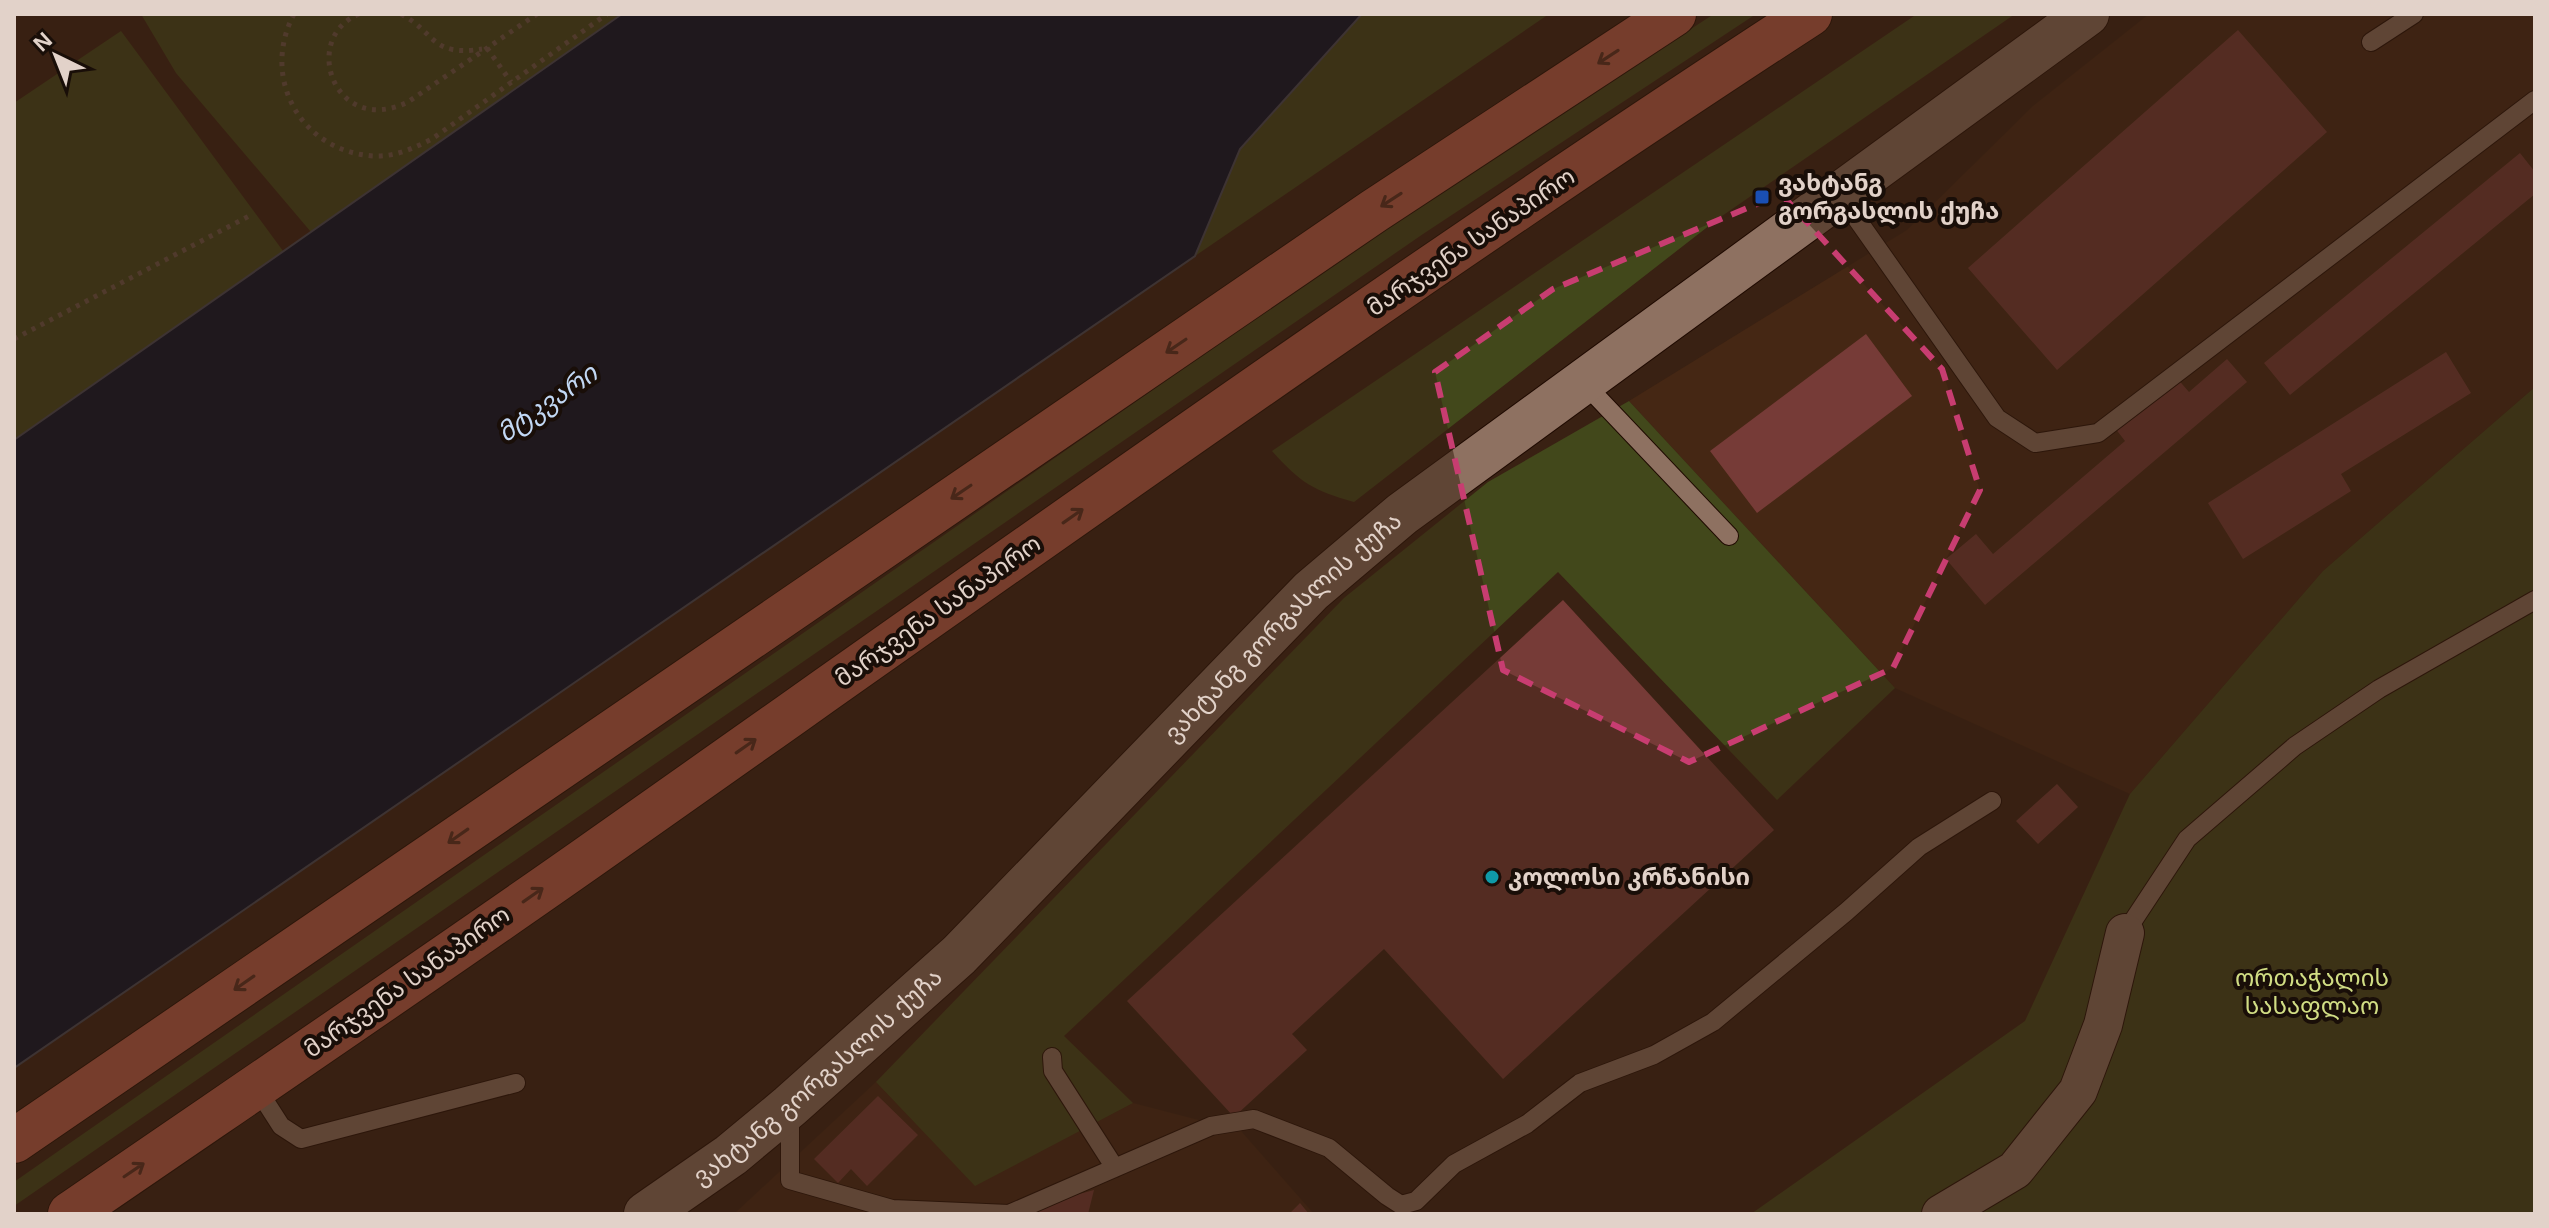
<svg xmlns="http://www.w3.org/2000/svg" width="2549" height="1228" viewBox="0 0 2549 1228" font-family="Helvetica,'Noto Sans Georgian',sans-serif">
<style>
.built{fill:#452714}
.green{fill:#42481b}
.water{fill:#000e2b;stroke:#44495a;stroke-width:2}
.building{fill:#763b37}
.lines{fill:none;stroke-linecap:round;stroke-linejoin:round}
.service-casing{stroke:#1f0a00;stroke-width:20}
.minor-casing{stroke:#1f0a00;stroke-width:40}
.tertiary-casing{stroke:#1f0a00;stroke-width:46}
.trunk-casing{stroke:#1f0a00;stroke-width:46}
.path{stroke:#6e594d;stroke-width:5;stroke-dasharray:4 6;stroke-linecap:butt}
.service{stroke:#8e7161;stroke-width:18}
.minor{stroke:#8e7161;stroke-width:38}
.tertiary{stroke:#8e7161;stroke-width:44}
.trunk{stroke:#c0614c;stroke-width:44}
.oneway{stroke:#5c2f23}
.marked{fill:none;stroke:#c83d71;stroke-width:6;stroke-dasharray:16 10;stroke-linejoin:round}
.transit-dot{fill:#1a4fb4;stroke:#190e08;stroke-width:3}
.culture-dot{fill:#0f9aa8;stroke:#190e08;stroke-width:3}
.labels{text-anchor:middle;stroke-width:8;stroke-linejoin:round;paint-order:stroke}
.poi-label{font-size:24px;font-weight:bold;fill:#e2d2c9;stroke:#190e08;text-anchor:start}
.street-label{font-size:24px;fill:#e2d2c9;stroke:#190e08}
.park-label{font-size:24px;fill:#d1dd84;stroke:#190e08}
.water-label{font-size:26px;font-style:italic;fill:#c2d8f4;stroke:#190e08}
</style>
<rect width="100%" height="100%" fill="#392113"/>
<!-- built -->
<path class="built" d="M2149,14H2535V387L2323,571L2130,794L1895,688L1629,401L1907,230L2033,106Z
M876,1082L975,1185L1133,1103L1241,1131L1314,1214H734Z"/>
<!-- green -->
<path class="green" d="M141,14H621L311,232L176,73Z
M1362,14H1549L1195,256L1240,149Z
M1714,14H1756L1423,234L14,1206V1182L1407,213Z
M1917,14H2015L1719,218L1354,502C1312,490 1301,483 1272,451Z
M121,31L283,251L14,440V103Z
M2535,387V1214H1751L2025,1021L2130,794L2323,571Z
M1629,401L1895,688L1777,800L1558,572L1064,1036L1133,1103L975,1186L876,1082L1344,598L1488,482Z"/>
<!-- water -->
<path class="water" d="M622,14H1362L1240,149L1195,256L14,1068V440Z"/>
<!-- building -->
<path class="building" d="M2238,30L2327,132L2057,370L1968,268Z
M2520,153L2535,172V194L2290,395L2264,363Z
M1866,334L1912,396L1757,513L1710,451Z
M2446,352L2471,393L2341,474L2351,491L2243,559L2208,503Z
M2227,359L2247,382L1985,605L1946,559L1976,534L1993,554L2125,441L2115,428L2176,377L2189,392Z
M1563,600L1774,830L1503,1079L1384,949L1292,1034L1307,1050L1234,1117L1127,1001Z
M2057,784L2078,807L2038,844L2016,821Z
M878,1096L918,1135L867,1186L851,1169L838,1183L814,1159Z
M1094,1190L1088,1214H1037L1039,1205Z
M1300,1203L1309,1214H1289Z"/>
<g class="lines">
<!-- service casing -->
<g class="service-casing">
<path id="service" d="M2371,42L2414,14
M1840,195L1997,418L2035,443L2098,433L2535,100
M1582,381L1729,536
M2125,933L2187,839L2295,746L2379,689L2535,600
M1052,1057L1053,1071L1115,1168
M256,1087L281,1126L301,1139L516,1083
M790,1112V1180L892,1209L1009,1214L1211,1126L1254,1119L1329,1148L1387,1196L1401,1205L1416,1201L1454,1164L1527,1124L1580,1083L1654,1055L1713,1022L1846,912L1919,847L1992,801"/>
</g>
<!-- minor casing -->
<g class="minor-casing">
<path id="minor" d="M1941,1214L2015,1170L2078,1091L2103,1025L2125,933"/>
</g>
<!-- tertiary casing -->
<g class="tertiary-casing">
<g id="tertiary">
<path id="s1" d="M646,1214L731,1155L790,1106L959,955L1311,591L1402,514L2087,14"/>
</g>
</g>
<!-- trunk casing -->
<g class="trunk-casing">
<path id="trunk" d="M14,1141L1374,211L1674,14
M70,1214C242,1096 415,979 586,859C991,574 1395,284 1810,14"/>
</g>
<!-- path -->
<path class="path" d="M294,14C260,78 301,152 374,156C395,157 414,148 432,139L607,14
M359,14C300,38 334,138 408,102L537,14
M401,14C436,33 431,57 482,49
M487,48L511,82
M14,339L253,214"/>
<!-- service -->
<use href="#service" class="service"/>
<!-- minor -->
<use href="#minor" class="minor"/>
<!-- tertiary -->
<use href="#tertiary" class="tertiary"/>
<!-- trunk -->
<use href="#trunk" class="trunk"/>
</g>
<!-- one-way arrows -->
<defs><path id="oneway-shaft" d="M-6 0H5M1.5-3L5.5 0L1.5 3" fill="none" stroke-width="1.6" stroke-linecap="round" stroke-linejoin="round" transform="scale(2)"/></defs>
<g class="oneway">
<use href="#oneway-shaft" transform="translate(1608 57) rotate(147)"/>
<use href="#oneway-shaft" transform="translate(1391 200) rotate(147)"/>
<use href="#oneway-shaft" transform="translate(1176 346) rotate(146)"/>
<use href="#oneway-shaft" transform="translate(961 492) rotate(146)"/>
<use href="#oneway-shaft" transform="translate(1073 516) rotate(-35)"/>
<use href="#oneway-shaft" transform="translate(746 746) rotate(-35)"/>
<use href="#oneway-shaft" transform="translate(458 836) rotate(145)"/>
<use href="#oneway-shaft" transform="translate(533 895) rotate(-35)"/>
<use href="#oneway-shaft" transform="translate(244 983) rotate(145)"/>
<use href="#oneway-shaft" transform="translate(134 1170) rotate(-34)"/>
</g>
<!-- marked area -->
<path d="M0 0H2549V1228H0ZM1781,194L1942,369L1980,490L1893,668L1689,762L1503,670L1435,372L1553,289Z" fill="#392113" fill-opacity=".55" fill-rule="evenodd"/>
<path class="marked" d="M1781,194L1942,369L1980,490L1893,668L1689,762L1503,670L1435,372L1553,289Z"/>
<!-- markers -->
<rect class="transit-dot" x="1754" y="189" width="16" height="16" rx="4"/>
<circle class="culture-dot" cx="1492" cy="877" r="8"/>
<g class="labels">
<!-- poi labels -->
<g class="poi-label">
<text x="1778" y="191">ვახტანგ<tspan x="1778" dy="28">გორგასლის ქუჩა</tspan></text>
<text x="1508" y="885">კოლოსი კრწანისი</text>
</g>
<!-- street labels -->
<g class="street-label">
<text transform="translate(1471 242) rotate(-34)" y="8">მარჯვენა სანაპირო</text>
<text transform="translate(938 611) rotate(-35)" y="8">მარჯვენა სანაპირო</text>
<text dy="8" stroke="none"><textPath href="#s1" startOffset="868">ვახტანგ გორგასლის ქუჩა</textPath></text>
<text transform="translate(407 982) rotate(-35)" y="8">მარჯვენა სანაპირო</text>
<text dy="8" stroke="none"><textPath href="#s1" startOffset="220">ვახტანგ გორგასლის ქუჩა</textPath></text>
</g>
<!-- park labels -->
<g class="park-label">
<text x="2312" y="986">ორთაჭალის<tspan x="2312" dy="28">სასაფლაო</tspan></text>
</g>
<!-- water labels -->
<g class="water-label">
<text transform="translate(547 403) rotate(-35)" y="9">მტკვარი</text>
</g>
</g>
<!-- border -->
<rect width="2549" height="1228" fill="none" stroke="#e2d2c9" stroke-width="32"/>
<!-- north arrow -->
<g transform="translate(56 56) rotate(317)" stroke="#190e08" stroke-width="6" paint-order="stroke">
<path d="M0-6L14 30L0 20L-14 30Z" fill="#e2d2c9"/>
<text y="-12" font-size="22" font-weight="bold" text-anchor="middle" fill="#e2d2c9">N</text>
</g>
</svg>
